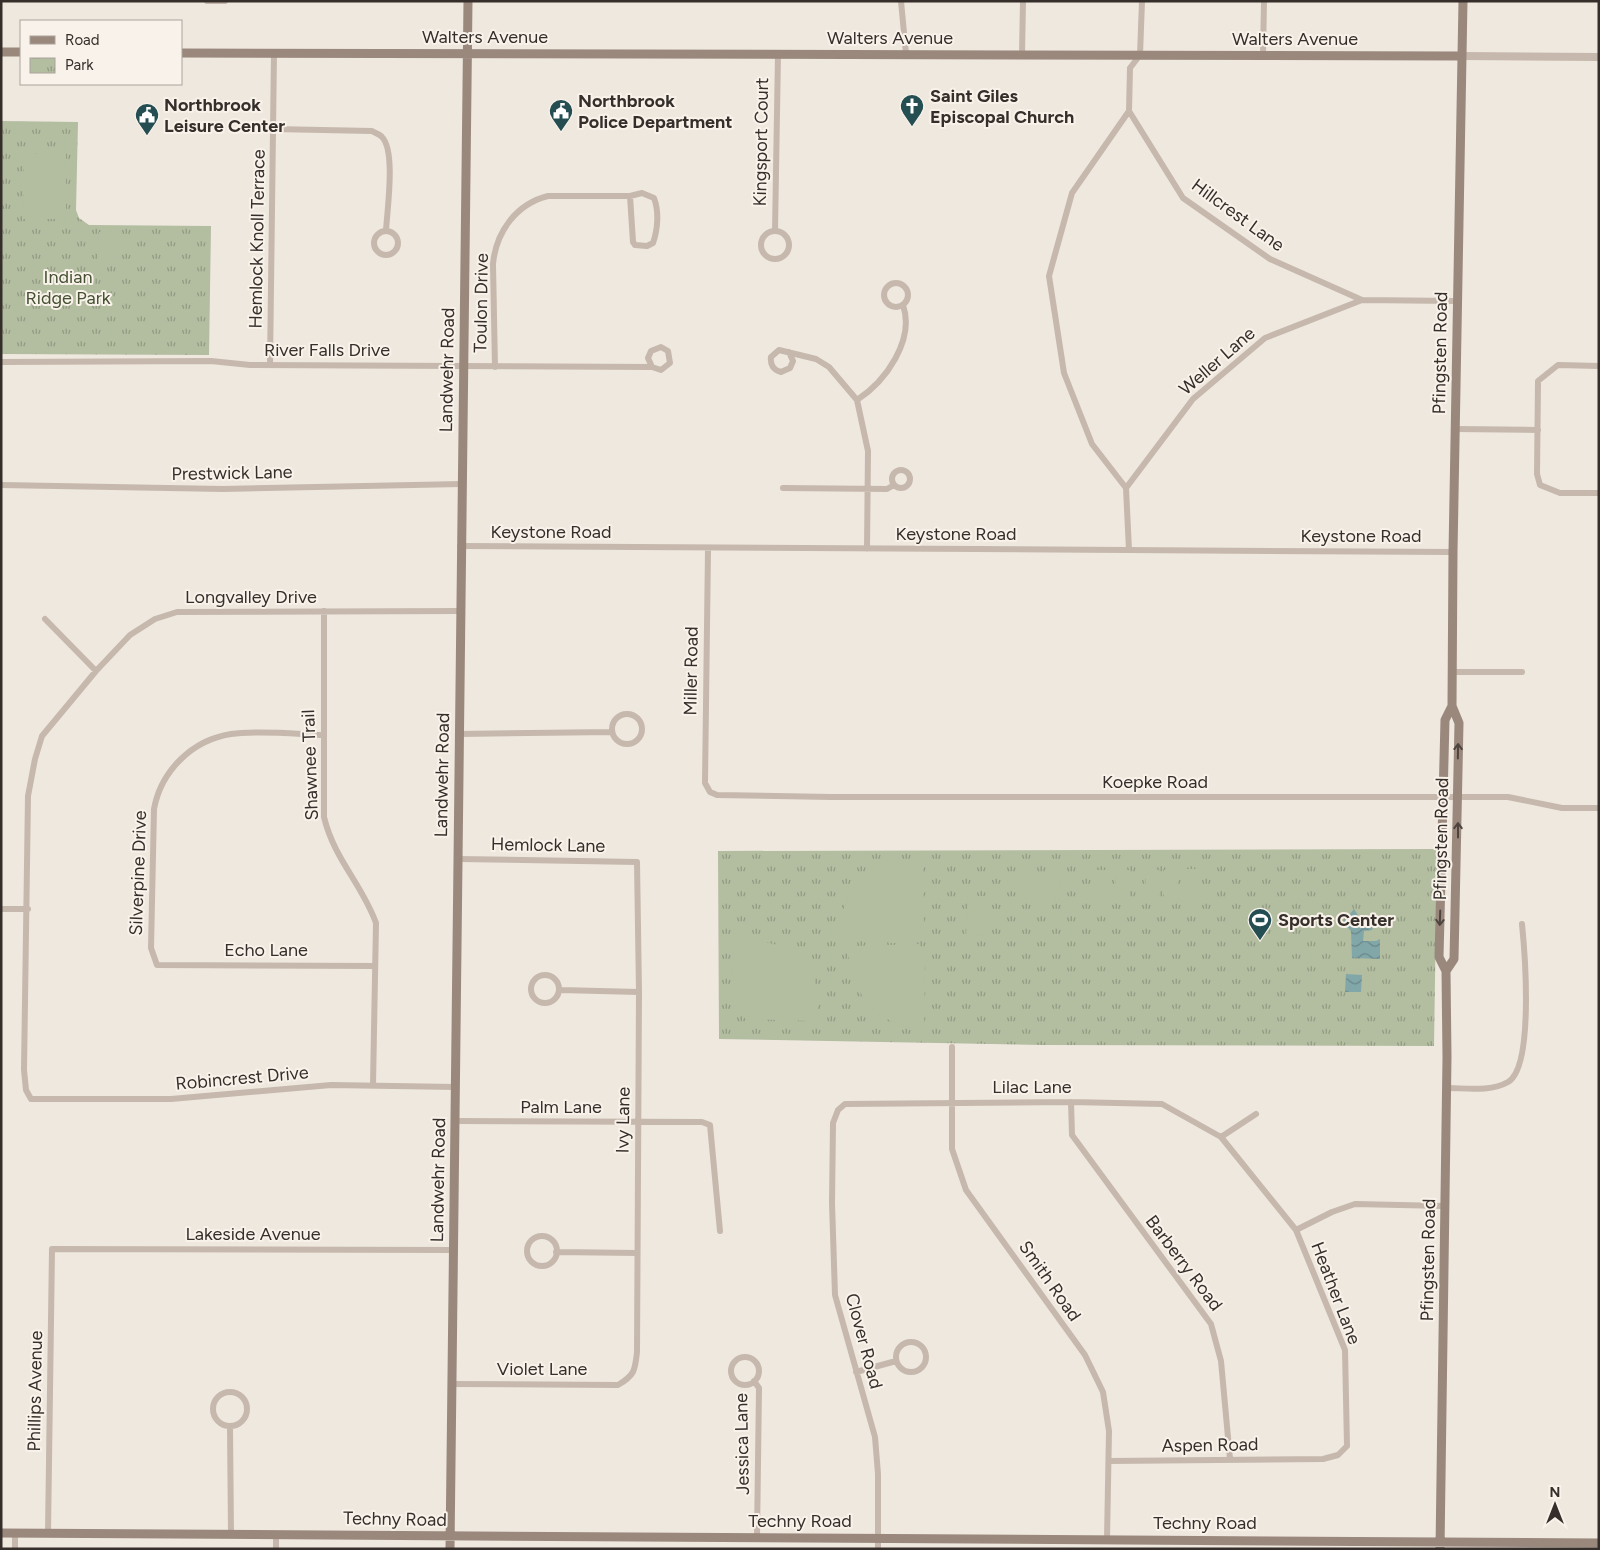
<svg xmlns="http://www.w3.org/2000/svg" width="1600" height="1550" viewBox="0 0 1600 1550" font-family="Figtree,sans-serif">
<style>
.park{fill:url(#park-tufts)}
.garden{fill:#b3bda0}
.water{fill:url(#water-waves)}
.lines{fill:none;stroke-linecap:round;stroke-linejoin:round}
.minor{stroke:#c6b8ac;stroke-width:6}
.tertiary{stroke:#c6b8ac;stroke-width:8}
.secondary{stroke:#9a887d;stroke-width:9}
.oneway{stroke:#4e443f}
.labels{text-anchor:middle;stroke-width:4;stroke-linejoin:round;paint-order:stroke}
.street-label{font-size:18px;fill:#352e2a;stroke:#f8f2ea}
.poi-label{font-size:18px;font-weight:bold;fill:#352e2a;stroke:#f8f2ea;text-anchor:start}
.park-label{font-size:18px;fill:#445031;stroke:#f8f2ea}
</style>
<defs>
<pattern id="park-tufts" width="24" height="20" patternUnits="userSpaceOnUse" patternTransform="scale(1.25)"><rect width="24" height="20" fill="#b3bda0"/><path d="M3 7l-1-3M5 7V3M7 7l1-3M15 17l-1-3M17 17v-4M19 17l1-3" fill="none" stroke="#929a83"/></pattern>
<pattern id="water-waves" width="16" height="10" patternUnits="userSpaceOnUse" patternTransform="scale(1.25)"><rect width="16" height="10" fill="#81a7a9"/><path d="M0 5q4-4 8 0t8 0" fill="none" stroke="#6a888a"/></pattern>
</defs>
<rect width="100%" height="100%" fill="#efe8df"/>
<!-- park -->
<path class="park" d="M1,121L78,122L76,210L79,218L89,225L211,226L209,355L1,354Z
M1437,849L1434,1046L1042,1045L719,1039L718,851Z"/>
<!-- garden -->
<path class="garden" d="M24,154H66V219H23Z
M99,232H119L118,262L98,261Z
M923,858L924,930H920C918,945 901,943 889,943L888,939L838,937C843,884 871,861 923,858Z
M1182,869H1196V899H1182Z
M1095,870H1109V898H1095Z
M1115,870H1130V898H1116Z
M1146,870H1159V899H1146Z
M1164,870H1178V899H1164Z
M1021,875L1061,877L1060,900L1020,898Z
M968,896H990V936L966,935Z
M733,938C752,940 772,941 790,950C803,957 818,983 819,998C820,1005 816,1014 814,1021L746,1019L737,1013L735,1003H731Z
M920,944V947L930,952L931,957L925,963L924,1029H919C873,1022 853,995 848,950L854,946Z"/>
<!-- water -->
<path class="water" d="M1354,909L1364,924L1363,927L1369,922L1374,924L1372,930L1364,931L1363,941H1376L1380,939V959L1352,958L1351,931L1343,922Z
M1346,974L1362,975L1361,992H1345Z"/>
<g class="lines">
<!-- minor -->
<path class="minor" d="M207,1H225
M901,1L906,54
M1022,55L1023,1
M1263,55L1264,1
M1129,111L1183,198L1270,259L1362,300L1456,301
M273,129L372,131C375,133 380,134 382,137C396,151 387,211 386,231
M761 245a14 14 0 1 1 28 0a14 14 0 1 1-28 0Z
M374 243a12 12 0 1 1 24 0a12 12 0 1 1-24 0Z
M775,231L778,54
M884 295a12 12 0 1 1 24 0a12 12 0 1 1-24 0Z
M789,352L793,361L790,368L781,372C773,370 770,364 771,357L779,350L816,359L829,367L857,400L868,451L867,549
M1,362L211,361L250,365L652,367L661,370L670,363L668,351L661,347L651,351L648,358L652,367
M270,365L274,53
M1599,366L1558,365L1538,381L1537,474L1540,485L1560,493H1599
M495,367L493,264C496,232 516,204 548,196H630L642,193L654,198C659,211 658,229 653,243L647,246L635,245L633,242L630,196
M857,400C886,381 915,340 903,305
M1455,429L1538,430
M892 479a9 9 0 1 1 18 0a9 9 0 1 1-18 0Z
M1,485L223,489L462,484
M783,488L887,489L894,485
M1126,488L1193,399L1265,338L1362,300
M460,546L1453,552
M708,549L705,783L710,792L717,795L831,797H1508L1562,808H1599
M1129,550L1126,488L1092,444L1064,373L1049,276L1072,193L1129,111L1130,68L1140,55L1142,1
M324,611V817C334,859 362,884 376,923L373,1085
M45,619L96,671
M1452,672H1522
M612 729a15 15 0 1 1 30 0a15 15 0 1 1-30 0Z
M459,734L612,732
M323,735C296,734 256,730 231,734C192,740 161,771 154,809L151,948L157,965L375,966
M1,909H28
M531 989a14 14 0 1 1 28 0a14 14 0 1 1-28 0Z
M560,990L639,992
M952,1047V1149L966,1190L1085,1355L1103,1392L1109,1431L1107,1539
M455,1087L331,1085L171,1099H31L26,1090L24,1070L28,796L35,759L42,736L96,671L130,635L155,619L177,612L459,611
M1446,1088C1465,1088 1491,1092 1508,1082C1534,1067 1525,954 1522,924
M1071,1102L1072,1135L1211,1324L1221,1361L1230,1459
M455,1121L702,1122L710,1125L720,1231
M1221,1137L1256,1114
M1296,1230L1332,1212L1355,1204L1444,1206
M527 1251a15 15 0 1 1 30 0a15 15 0 1 1-30 0Z
M556,1252L637,1253
M896 1357a15 15 0 1 1 30 0a15 15 0 1 1-30 0Z
M731 1371a14 14 0 1 1 28 0a14 14 0 1 1-28 0Z
M856,1372L896,1361
M754,1381L759,1388L757,1537
M452,1384L618,1385C635,1375 635,1370 637,1352L639,992L637,862L458,859
M213 1409a17 17 0 1 1 34 0a17 17 0 1 1-34 0Z
M230,1426L231,1534
M48,1533L52,1249L453,1250
M15,1549V1533
M276,1549V1534
M878,1549V1474L875,1437L835,1295L832,1203L833,1123L838,1110L845,1104L1071,1102L1162,1104L1221,1137L1296,1230L1345,1350L1347,1446L1338,1455L1323,1459L1109,1461"/>
<!-- tertiary -->
<path class="tertiary" d="M1462,56L1599,57"/>
<!-- secondary -->
<path class="secondary" d="M1,52H21
M181,53L1462,56
M1446,971L1454,959L1459,723L1452,706L1453,552L1463,1
M1,1533L1599,1543
M450,1549L468,1
M1440,1549L1447,1057L1446,971L1439,957L1445,720L1452,706"/>
</g>
<!-- one-way arrows -->
<defs><path id="oneway-shaft" d="M-6 0H5M1.5-3L5.5 0L1.5 3" fill="none" stroke-width="1.6" stroke-linecap="round" stroke-linejoin="round" transform="scale(1.25)"/></defs>
<g class="oneway">
<use href="#oneway-shaft" transform="translate(1458 751) rotate(-89)"/>
<use href="#oneway-shaft" transform="translate(1458 830) rotate(-90)"/>
<use href="#oneway-shaft" transform="translate(1440 918) rotate(92)"/>
</g>
<!-- icons -->
<defs>
<g id="church-pin" transform="scale(1.25)"><path d="M0 17L-7.5 6A9.5 9.5 0 1 1 7.5 6Z" fill="#244e52" stroke="#f8f2ea"/><path d="M-1.2-6h2.4v3.5h3.3v2.4h-3.3V6h-2.4V-.1h-3.3v-2.4h3.3Z" fill="#fff"/></g>
<g id="civic-pin" transform="scale(1.25)"><path d="M0 17L-7.5 6A9.5 9.5 0 1 1 7.5 6Z" fill="#244e52" stroke="#f8f2ea"/><path d="M-.6-6.5H3V-4.5H.6V-3L4-1V1h2V6H-6V1h2V-1L-.6-3ZM-1.2 2.5V6h2.4V2.5Z" fill="#fff"/></g>
<g id="stadium-pin" transform="scale(1.25)"><path d="M0 17L-7.5 6A9.5 9.5 0 1 1 7.5 6Z" fill="#244e52" stroke="#f8f2ea"/><path d="M0-5a6.5 5 0 1 0 0 10a6.5 5 0 1 0 0-10ZM-3.5-1.8h7v3.6h-7Z" fill="#fff"/></g>
</defs>
<g fill-rule="evenodd">
<use href="#church-pin" x="912" y="106"/>
<use href="#civic-pin" x="561" y="111"/>
<use href="#civic-pin" x="147" y="115"/>
<use href="#stadium-pin" x="1260" y="920"/>
</g>
<g class="labels">
<!-- street labels -->
<g class="street-label">
<text x="485" y="43">Walters Avenue</text>
<text x="890" y="44">Walters Avenue</text>
<text x="1295" y="45">Walters Avenue</text>
<text transform="translate(761 142) rotate(-89)" y="6">Kingsport Court</text>
<text transform="translate(1238 215) rotate(36)" y="6">Hillcrest Lane</text>
<text transform="translate(257 239) rotate(-89)" y="6">Hemlock Knoll Terrace</text>
<text transform="translate(481 303) rotate(-89)" y="6">Toulon Drive</text>
<text x="327" y="356">River Falls Drive</text>
<text transform="translate(1440 353) rotate(-89)" y="6">Pfingsten Road</text>
<text transform="translate(1217 361) rotate(-41)" y="6">Weller Lane</text>
<text transform="translate(447 370) rotate(-89)" y="6">Landwehr Road</text>
<text transform="translate(232 473) rotate(-1)" y="6">Prestwick Lane</text>
<text x="551" y="538">Keystone Road</text>
<text x="956" y="540">Keystone Road</text>
<text x="1361" y="542">Keystone Road</text>
<text x="251" y="603">Longvalley Drive</text>
<text transform="translate(691 671) rotate(-89)" y="6">Miller Road</text>
<text transform="translate(310 765) rotate(-92)" y="6">Shawnee Trail</text>
<text transform="translate(442 775) rotate(-89)" y="6">Landwehr Road</text>
<text x="1155" y="788">Koepke Road</text>
<text transform="translate(1441 839) rotate(-89)" y="6">Pfingsten Road</text>
<text transform="translate(548 845) rotate(1)" y="6">Hemlock Lane</text>
<text transform="translate(138 873) rotate(-88)" y="6">Silverpine Drive</text>
<text x="266" y="956">Echo Lane</text>
<text transform="translate(242 1078) rotate(-5)" y="6">Robincrest Drive</text>
<text x="1032" y="1093">Lilac Lane</text>
<text x="561" y="1113">Palm Lane</text>
<text transform="translate(623 1120) rotate(-89)" y="6">Ivy Lane</text>
<text transform="translate(438 1180) rotate(-89)" y="6">Landwehr Road</text>
<text x="253" y="1240">Lakeside Avenue</text>
<text transform="translate(1428 1260) rotate(-89)" y="6">Pfingsten Road</text>
<text transform="translate(1184 1263) rotate(53)" y="6">Barberry Road</text>
<text transform="translate(1050 1281) rotate(55)" y="6">Smith Road</text>
<text transform="translate(1336 1293) rotate(69)" y="6">Heather Lane</text>
<text transform="translate(864 1341) rotate(75)" y="6">Clover Road</text>
<text x="542" y="1375">Violet Lane</text>
<text transform="translate(35 1391) rotate(-89)" y="6">Phillips Avenue</text>
<text transform="translate(742 1444) rotate(-91)" y="6">Jessica Lane</text>
<text transform="translate(1210 1445) rotate(-1)" y="6">Aspen Road</text>
<text transform="translate(395 1519) rotate(1)" y="6">Techny Road</text>
<text x="800" y="1527">Techny Road</text>
<text x="1205" y="1529">Techny Road</text>
</g>
<!-- poi labels -->
<g class="poi-label">
<text x="930" y="102">Saint Giles<tspan x="930" dy="21">Episcopal Church</tspan></text>
<text x="578" y="107">Northbrook<tspan x="578" dy="21">Police Department</tspan></text>
<text x="164" y="111">Northbrook<tspan x="164" dy="21">Leisure Center</tspan></text>
<text x="1278" y="926">Sports Center</text>
</g>
<!-- park labels -->
<g class="park-label">
<text x="68" y="283">Indian<tspan x="68" dy="21">Ridge Park</tspan></text>
</g>
</g>
<!-- border -->
<rect width="1600" height="1550" fill="none" stroke="#352e2a" stroke-width="5"/>
<!-- legend -->
<rect x="20" y="20" width="162" height="65" fill="#f8f2ea" stroke="#aaa49d"/>
<rect x="30" y="36" width="25" height="8" fill="#9a887d" stroke="#aaa49d"/>
<text x="65" y="45" font-size="15" fill="#352e2a">Road</text>
<rect x="30" y="58" width="25" height="15" fill="url(#park-tufts)" stroke="#aaa49d"/>
<text x="65" y="70" font-size="15" fill="#352e2a">Park</text>
<!-- north arrow -->
<g transform="translate(1555 1505)" stroke="#f8f2ea" stroke-width="4" paint-order="stroke">
<path d="M0-4L9 19L0 12L-9 19Z" fill="#352e2a"/>
<text y="-8" font-size="14" font-weight="bold" text-anchor="middle" fill="#352e2a">N</text>
</g>
</svg>
